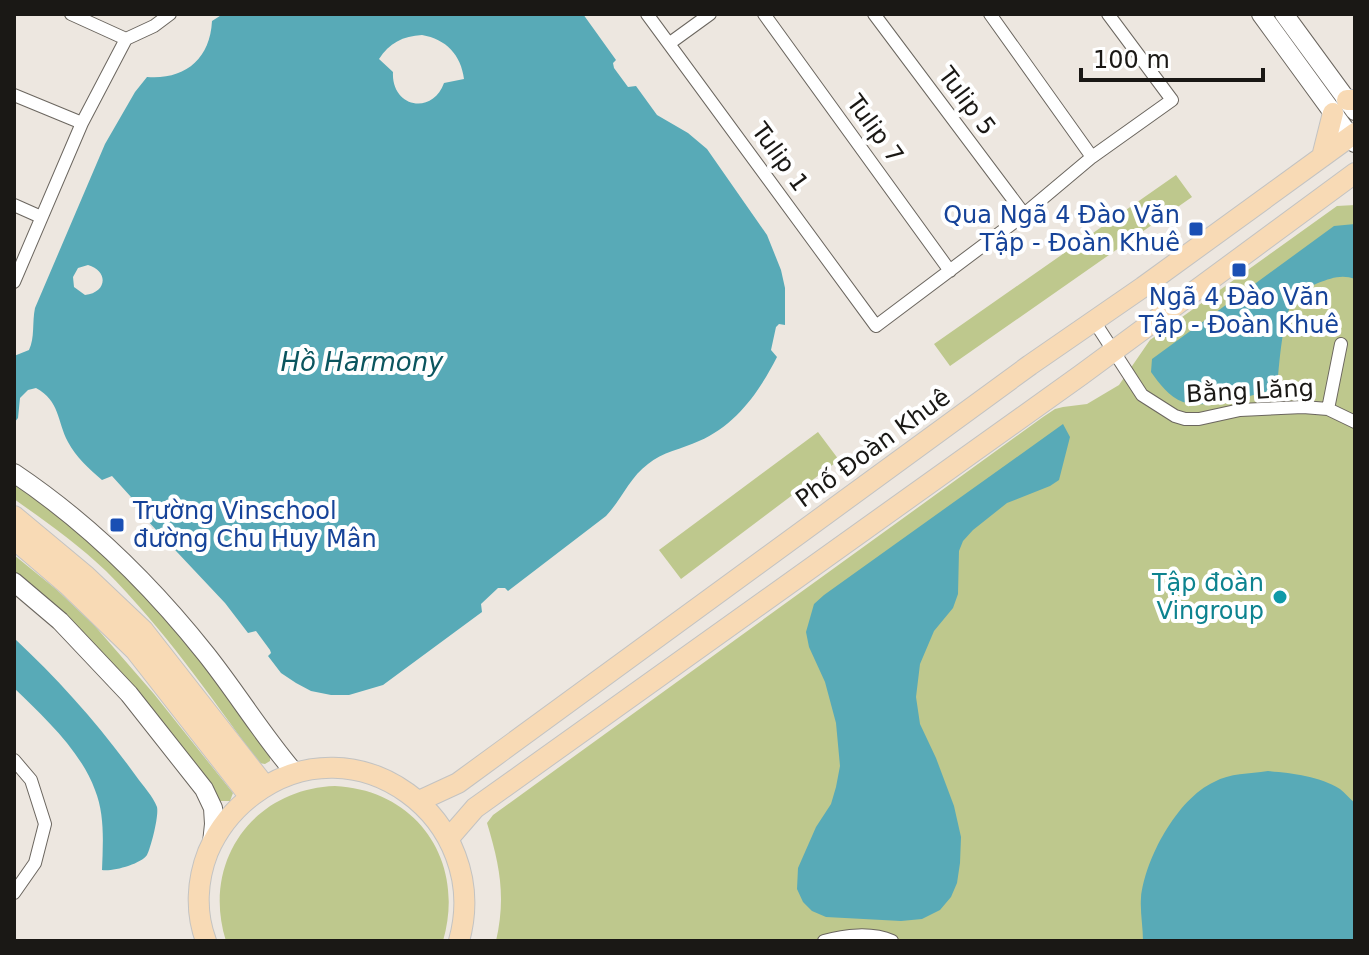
<svg xmlns="http://www.w3.org/2000/svg" width="1369" height="955" viewBox="0 0 1369 955" font-family="'DejaVu Sans',sans-serif">
<style>
.green{fill:#bec88d}
.water{fill:#58aab7;fill-rule:evenodd}
.lines{fill:none;stroke-linecap:round;stroke-linejoin:round}
.minor-casing{stroke:#6b665f;stroke-width:14}
.secondary-casing{stroke:#6b665f;stroke-width:20}
.primary-casing{stroke:#c3c3c2;stroke-width:22}
.minor{stroke:#fff;stroke-width:12}
.secondary{stroke:#fff;stroke-width:18}
.primary{stroke:#f8dab5;stroke-width:20}
.transit-dot{fill:#1a4fb4;stroke:#fff;stroke-width:3}
.culture-dot{fill:#0f9aa8;stroke:#fff;stroke-width:3}
.labels{text-anchor:middle;stroke-width:8;stroke-linejoin:round;paint-order:stroke}
.street-label{font-size:24px;fill:#1a1815;stroke:#fff}
.transit-label{font-size:24px;fill:#164399;stroke:#fff;text-anchor:end}
.culture-label{font-size:24px;fill:#0d838f;stroke:#fff;text-anchor:end}
.water-label{font-size:26px;font-style:italic;fill:#0b555e;stroke:#fff}
</style>
<rect width="100%" height="100%" fill="#ede7e0"/>
<!-- green -->
<path class="green" d="M1176,175L1192,197L950,366L934,344Z
M1355,205V941H496C506,897 500,866 487,823L493,815L1043,417L1055,409L1063,407L1087,404L1119,385L1150,340L1337,206Z
M818,432L839,460L681,579L659,550Z
M14,481L57,512L135,581L203,662L270,754V761L265,764L259,763C211,697 164,629 106,571C78,544 45,521 14,499Z
M14,555L57,590L94,625L154,694L233,793L230,801H220L214,790L63,614L14,573Z
M335,786C418,790 466,862 443,941H226C201,862 253,789 335,786Z"/>
<!-- water -->
<path class="water" d="M223,14H583L616,60L613,63L614,68L628,87L636,86L657,115L688,133L707,149L767,235L781,270L785,288V325L779,324L776,327L771,350L777,357C759,392 736,425 699,441C682,449 662,452 648,464C630,477 622,499 606,516L508,591L505,588H498L481,604L482,612L383,685L349,695H331L311,691L296,683L281,673L268,656L271,653L270,650L256,631L248,633L225,603L129,501L131,497L112,476L102,480C89,469 76,457 68,442C57,421 60,401 36,388L28,390L20,398L18,418L14,423V356L29,350C35,338 32,322 35,308L105,144L135,92L147,77C184,80 210,60 212,21ZM422,35C446,39 461,55 464,79L444,83C432,116 391,107 393,72L379,59C389,43 403,36 422,35ZM88,265C109,271 107,293 85,295L74,287L73,277L78,268Z
M1355,224V279C1342,274 1331,278 1318,283C1311,286 1301,290 1296,296C1282,312 1279,368 1277,389C1251,395 1208,410 1183,402C1169,397 1159,383 1151,372L1152,359L1334,226Z
M1063,424L1070,437L1059,480L1050,486L1007,503L973,530L963,541L959,551L958,594L953,608L934,631L920,664L916,697L920,724L936,758L954,806L961,837L960,863L957,883L951,897L940,910L922,919L901,921L826,917L812,911L803,902L797,889L798,868L816,827L831,804L836,787L840,766L836,723L825,682L809,647L806,632L814,604L824,595Z
M14,638C59,680 100,726 136,776C143,786 153,796 157,807C159,816 151,847 147,855C141,864 112,872 102,870C103,843 105,815 95,790C81,751 43,716 14,688Z
M1268,771C1291,773 1320,776 1340,789C1345,793 1350,799 1355,803V941H1143C1143,927 1140,912 1141,898C1145,859 1177,799 1214,782C1230,773 1249,774 1268,771Z"/>
<g class="lines">
<!-- minor casing -->
<g class="minor-casing">
<path id="minor" d="M71,14L126,39
M647,14L876,326L1017,220L1092,157L1172,100L1108,14
M764,14L950,271
M874,14L1024,214
M990,14L1092,157
M670,43L710,14
M14,95L82,123
M14,205L41,217
M14,282L82,123L126,39L154,26L170,14
M1094,321L1142,395L1175,416L1185,419H1199L1240,410L1303,407L1328,409L1355,422
M1328,409L1341,344
M14,760L31,780L45,824L35,863L14,893
M824,941C845,935 872,932 892,941"/>
</g>
<!-- secondary casing -->
<g class="secondary-casing">
<path id="secondary" d="M1261,14L1355,143
M1284,14L1355,111
M14,473C87,522 152,586 206,654C237,693 263,736 295,773
M14,582L60,621L129,694L204,789L213,808L214,824L212,843"/>
</g>
<!-- primary casing -->
<g class="primary-casing">
<path id="primary" d="M1347,100H1355
M1322,157L1333,113
M14,516L86,576L143,630L265,786
M14,539L70,587L135,650L250,797
M419,801L458,783L1030,365L1143,287L1355,133
M449,838L475,808L1081,375L1355,173
M206,941C195,912 197,880 208,852C218,829 233,810 253,795C356,717 493,819 459,941"/>
</g>
<!-- minor -->
<use href="#minor" class="minor"/>
<!-- secondary -->
<use href="#secondary" class="secondary"/>
<!-- primary -->
<use href="#primary" class="primary"/>
</g>
<!-- markers -->
<g class="transit-dot">
<rect x="1188" y="221" width="16" height="16" rx="4"/>
<rect x="1231" y="262" width="16" height="16" rx="4"/>
<rect x="109" y="517" width="16" height="16" rx="4"/>
</g>
<circle class="culture-dot" cx="1280" cy="597" r="8"/>
<g class="labels">
<!-- street labels -->
<g class="street-label">
<text transform="translate(967 101) rotate(53)" y="8">Tulip 5</text>
<text transform="translate(875 129) rotate(54)" y="8">Tulip 7</text>
<text transform="translate(780 157) rotate(54)" y="8">Tulip 1</text>
<text transform="translate(1250 391) rotate(-3)" y="8">Bằng Lăng</text>
<text transform="translate(873 448) rotate(-36)" y="8">Phố Đoàn Khuê</text>
</g>
<!-- transit labels -->
<g class="transit-label">
<text x="1180" y="223">Qua Ngã 4 Đào Văn<tspan x="1180" dy="28">Tập - Đoàn Khuê</tspan></text>
<text x="1239" y="305" text-anchor="middle">Ngã 4 Đào Văn<tspan x="1239" dy="28">Tập - Đoàn Khuê</tspan></text>
<text x="133" y="519" text-anchor="start">Trường Vinschool<tspan x="133" dy="28">đường Chu Huy Mân</tspan></text>
</g>
<!-- culture labels -->
<g class="culture-label">
<text x="1264" y="591">Tập đoàn<tspan x="1264" dy="28">Vingroup</tspan></text>
</g>
<!-- water labels -->
<g class="water-label">
<text x="362" y="371">Hồ Harmony</text>
</g>
</g>
<!-- border -->
<rect width="1369" height="955" fill="none" stroke="#1a1815" stroke-width="32"/>
<!-- scale -->
<path d="M1081 68v12h182v-12" fill="none" stroke="#1a1815" stroke-width="4"/>
<text x="1093" y="68" font-size="24" fill="#1a1815" stroke="#ffffff" stroke-width="6" paint-order="stroke">100 m</text>
</svg>
